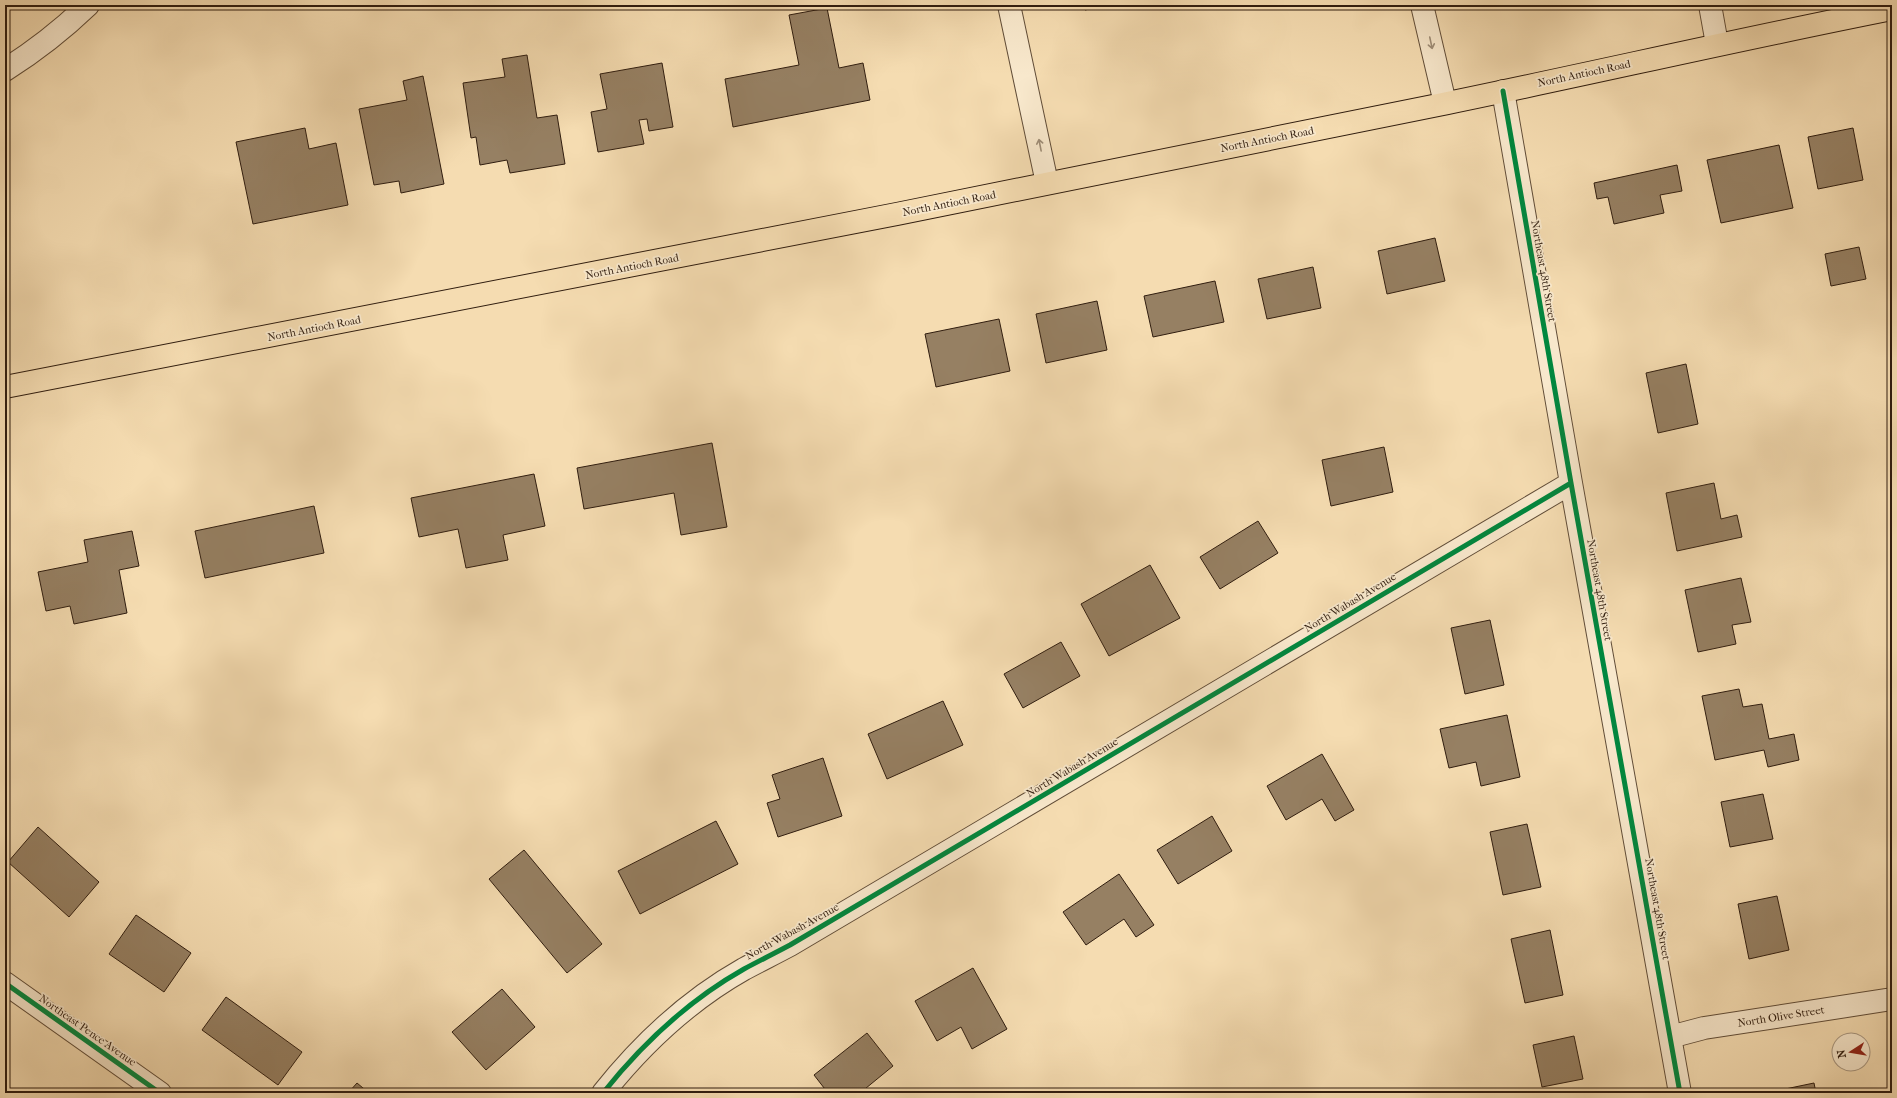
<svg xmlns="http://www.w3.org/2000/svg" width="1897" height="1098" viewBox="0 0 1897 1098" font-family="'IM FELL French Canon',serif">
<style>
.building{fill:#968063;stroke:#301d0f}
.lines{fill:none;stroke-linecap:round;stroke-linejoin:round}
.minor-casing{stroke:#614d38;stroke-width:24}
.major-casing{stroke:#301d0f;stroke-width:24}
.minor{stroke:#f8e8cc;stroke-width:22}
.major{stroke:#f5dcb1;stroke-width:22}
.cycleway-casing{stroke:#f8e8cc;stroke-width:8}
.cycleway{stroke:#00873e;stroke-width:5}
.oneway{stroke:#9e8d77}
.labels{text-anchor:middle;stroke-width:3.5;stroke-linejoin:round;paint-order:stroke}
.street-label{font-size:11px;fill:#301d0f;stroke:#f8e8cc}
</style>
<rect width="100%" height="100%" fill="#f5dcb1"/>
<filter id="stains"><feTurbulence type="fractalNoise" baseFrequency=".005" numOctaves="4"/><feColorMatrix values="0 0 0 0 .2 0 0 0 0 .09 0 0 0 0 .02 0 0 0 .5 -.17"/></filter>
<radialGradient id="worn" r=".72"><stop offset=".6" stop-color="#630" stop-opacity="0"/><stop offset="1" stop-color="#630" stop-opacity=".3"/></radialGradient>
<!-- building -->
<path class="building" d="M1083,5H1108L1085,10Z
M827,8L839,68L863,63L870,100L733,127L725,79L799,65L789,15Z
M527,55L537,118L557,115L565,164L510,173L507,160L480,165L476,137L471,138L463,83L505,77L502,59Z
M662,63L673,127L649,131L647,119L639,120L644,144L598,152L591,112L607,109L600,74Z
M423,76L444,184L401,193L399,181L374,185L359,109L407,100L403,81Z
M305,128L309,149L336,143L348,205L253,224L236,142Z
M1853,128L1863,180L1818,189L1808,137Z
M1779,145L1793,208L1721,223L1707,160Z
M1677,165L1682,191L1660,195L1664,213L1614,224L1608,197L1597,199L1594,183Z
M1435,238L1445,281L1387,294L1378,251Z
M1859,247L1866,279L1831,286L1825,254Z
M1313,267L1321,308L1267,319L1258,279Z
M1215,281L1224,322L1153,337L1144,296Z
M1097,301L1107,350L1046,363L1036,314Z
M999,319L1010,371L936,387L925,334Z
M1686,364L1698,424L1658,433L1646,373Z
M712,443L727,527L681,535L674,493L584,509L577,468Z
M1384,447L1393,492L1331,506L1322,460Z
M534,474L545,526L503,535L508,560L466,568L458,529L419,537L411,498Z
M1714,483L1721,519L1737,515L1742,537L1677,551L1666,493Z
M314,506L324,553L205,578L195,531Z
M1258,521L1278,553L1220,589L1200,557Z
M132,531L139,566L119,570L127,613L74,624L70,606L46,611L38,572L88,562L84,540Z
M1150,565L1180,618L1109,656L1081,604Z
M1741,578L1751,622L1732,625L1736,644L1698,652L1685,590Z
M1490,620L1504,685L1465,694L1451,628Z
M1061,642L1080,676L1023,708L1004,674Z
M1739,689L1743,707L1762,704L1769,739L1794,734L1799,760L1768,767L1764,750L1715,760L1702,696Z
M943,701L963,745L887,779L868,734Z
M1507,715L1520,777L1481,786L1476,762L1449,768L1440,729Z
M1322,754L1354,810L1335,821L1322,799L1286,820L1267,786Z
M823,758L842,816L778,837L767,803L780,799L772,775Z
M1763,794L1773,839L1730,847L1721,802Z
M1212,816L1232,851L1178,884L1157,850Z
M716,821L738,864L640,914L618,871Z
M1527,824L1541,887L1503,895L1490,832Z
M38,827L99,882L69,917L8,862Z
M524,850L602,944L567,973L489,879Z
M1119,874L1154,925L1136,937L1124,919L1086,945L1063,912Z
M1777,896L1789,950L1749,959L1738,904Z
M136,915L191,953L164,992L109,954Z
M1550,930L1563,995L1525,1003L1511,939Z
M973,968L1007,1029L972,1049L961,1027L937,1041L915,1001Z
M502,989L535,1027L486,1070L452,1032Z
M226,997L302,1052L278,1085L202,1030Z
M867,1033L893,1066L860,1093H828L814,1075Z
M1574,1036L1583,1079L1542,1087L1533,1045Z
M357,1083L369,1093H348Z
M1814,1083L1816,1093H1771V1092Z"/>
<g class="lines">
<!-- minor casing -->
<g class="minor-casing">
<path id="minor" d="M1009,5L1047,183
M1422,5L1445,103
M1710,5L1717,44
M5,70C35,51 62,30 88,5
M1503,91L1571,483L1680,1093
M5,983L160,1093
M1670,1037L1704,1028L1892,999
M603,1093C642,1044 689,1000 744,969C759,961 775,953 790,945L1571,483"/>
</g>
<!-- major casing -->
<g class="major-casing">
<path id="major" d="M5,387C483,297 961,202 1438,105C1589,74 1740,39 1892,9"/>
</g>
<!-- minor -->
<use href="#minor" class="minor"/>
<!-- major -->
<use href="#major" class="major"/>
<!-- cycleway casing -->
<g class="cycleway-casing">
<path id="cycleway" d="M1503,91L1571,483L1680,1093
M5,983L160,1093
M603,1093C642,1044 689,1000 744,969C759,961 775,953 790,945L1571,483"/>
</g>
<!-- cycleway -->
<use href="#cycleway" class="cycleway"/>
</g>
<!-- one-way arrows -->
<defs><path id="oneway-shaft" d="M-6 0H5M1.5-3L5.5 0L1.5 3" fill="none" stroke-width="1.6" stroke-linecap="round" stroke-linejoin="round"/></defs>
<g class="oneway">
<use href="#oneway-shaft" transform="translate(1431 43) rotate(78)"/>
<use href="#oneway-shaft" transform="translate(1040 145) rotate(-101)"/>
</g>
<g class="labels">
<!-- street labels -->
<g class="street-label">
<text transform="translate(1584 73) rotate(-12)" y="4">North Antioch Road</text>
<text transform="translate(1267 139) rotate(-11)" y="4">North Antioch Road</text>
<text transform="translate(949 203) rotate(-11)" y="4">North Antioch Road</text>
<text transform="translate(632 266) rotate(-11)" y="4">North Antioch Road</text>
<text transform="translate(1544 271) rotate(80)" y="4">Northeast 48th Street</text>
<text transform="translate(314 328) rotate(-11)" y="4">North Antioch Road</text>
<text transform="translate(1600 590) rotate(80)" y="4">Northeast 48th Street</text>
<text transform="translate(1350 602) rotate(-31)" y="4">North Wabash Avenue</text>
<text transform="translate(1072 767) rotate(-31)" y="4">North Wabash Avenue</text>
<text transform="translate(1658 909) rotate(80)" y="4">Northeast 48th Street</text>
<text transform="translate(792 931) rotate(-29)" y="4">North Wabash Avenue</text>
<text transform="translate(1781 1016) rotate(-9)" y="4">North Olive Street</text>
<text transform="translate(88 1030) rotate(35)" y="4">Northeast Pence Avenue</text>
</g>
</g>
<!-- margin -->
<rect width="1897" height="1098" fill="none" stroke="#f5dcb1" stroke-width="20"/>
<rect x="6" y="6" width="1885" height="1086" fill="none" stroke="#301d0f" stroke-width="2"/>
<rect x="10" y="10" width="1877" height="1078" fill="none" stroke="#301d0f"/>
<!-- north arrow -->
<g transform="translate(1851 1052) rotate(258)"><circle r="19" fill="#f8e8cc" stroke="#a89780"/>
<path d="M0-3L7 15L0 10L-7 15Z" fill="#8f2418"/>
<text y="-6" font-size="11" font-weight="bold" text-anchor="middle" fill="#301d0f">N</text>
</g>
<rect width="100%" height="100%" filter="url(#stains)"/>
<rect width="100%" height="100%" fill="url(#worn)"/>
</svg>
